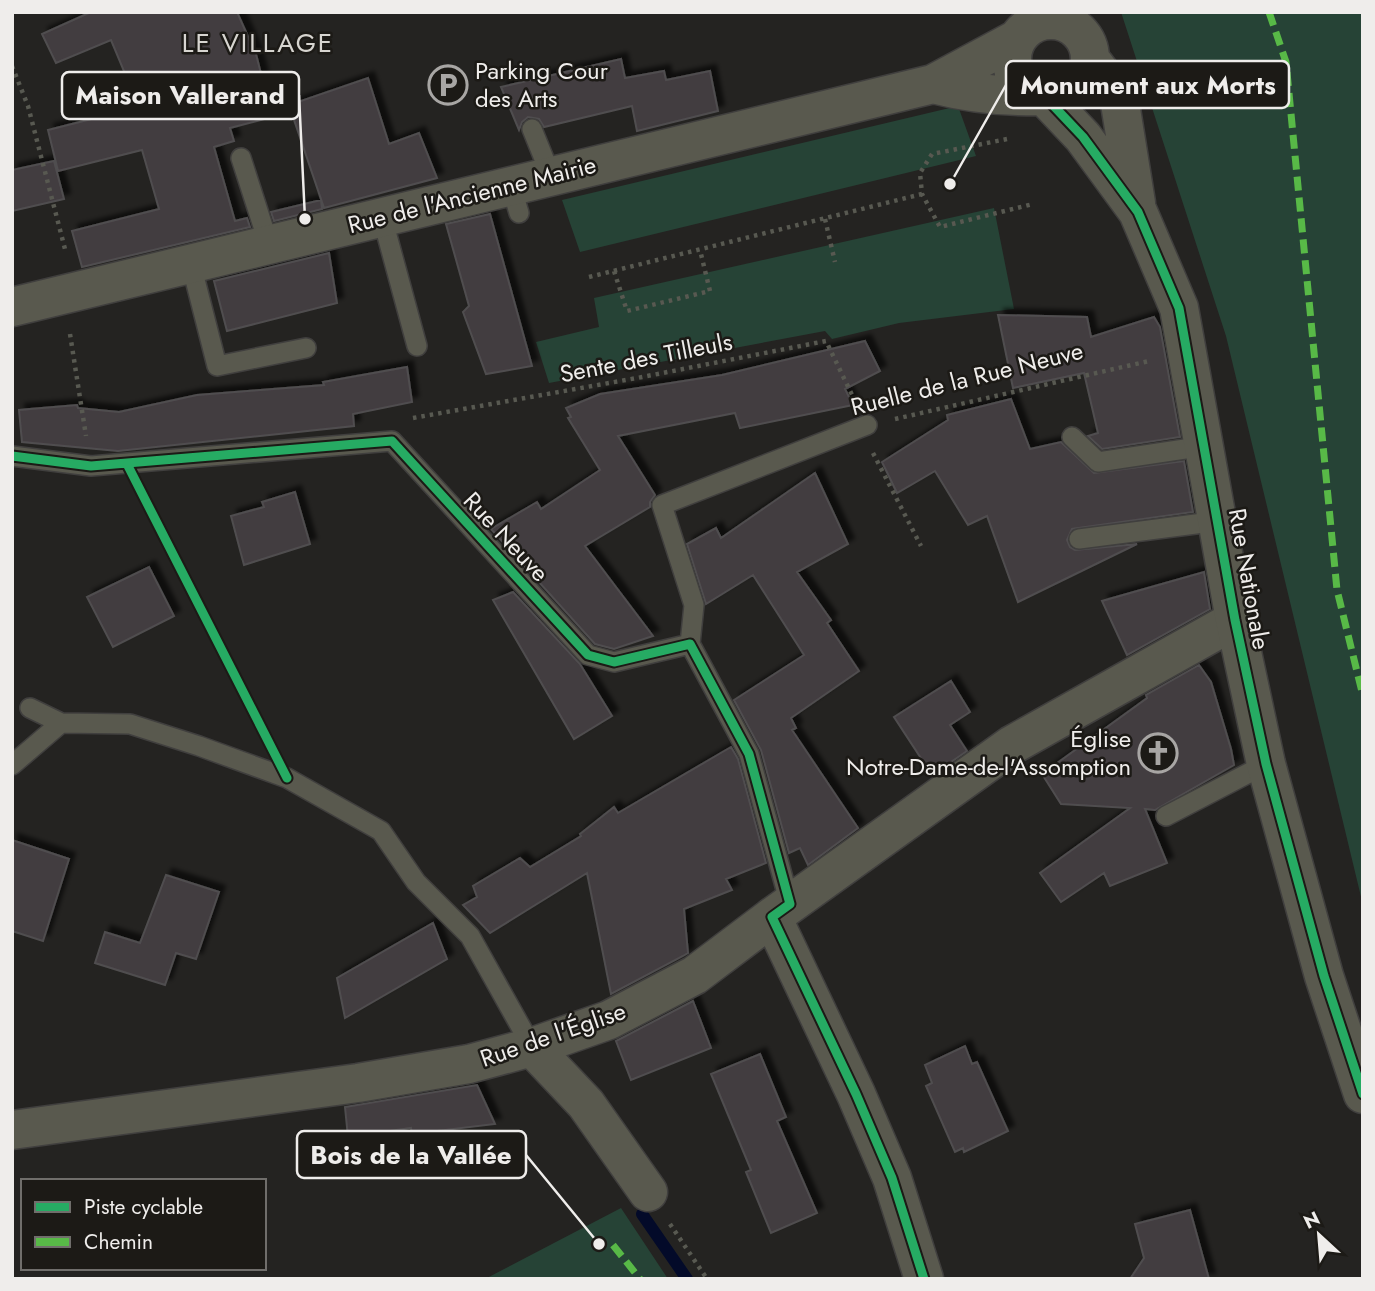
<svg xmlns="http://www.w3.org/2000/svg" width="1375" height="1291" viewBox="0 0 1375 1291" font-family="Jost,sans-serif">
<style>
.green{fill:#264336}
.lines{fill:none;stroke-linecap:round;stroke-linejoin:round}
.stream{stroke:#030a29;stroke-width:12}
.building{fill:#433c41;stroke:#504e4f;stroke-width:2;filter:url(#shadow)}
.service-casing{stroke:#403f3e;stroke-width:22}
.minor-casing{stroke:#403f3e;stroke-width:41}
.tertiary-casing{stroke:#403f3e;stroke-width:41}
.path{stroke:#585951;stroke-width:4.5;stroke-dasharray:3.5 5;stroke-linecap:butt}
.service{stroke:#59594e;stroke-width:19}
.minor{stroke:#59594e;stroke-width:38}
.tertiary{stroke:#59594e;stroke-width:38}
.quiet{stroke:#58b947;stroke-width:7;stroke-dasharray:14 7;stroke-linecap:butt}
.cycleway-casing{stroke:#1c1a16;stroke-width:13}
.cycleway{stroke:#26ab63;stroke-width:9}
.labels{text-anchor:middle;stroke-width:5;stroke-linejoin:round;paint-order:stroke}
.poi-label{font-size:24px;fill:#efedeb;stroke:#1c1a16;text-anchor:start}
.street-label{font-size:24px;fill:#efedeb;stroke:#1c1a16}
.neighbourhood-label{font-size:26px;letter-spacing:2px;fill:#d7d5d0;stroke:#1c1a16}
.leader{fill:none;stroke:#efedeb;stroke-width:2.5}
.callout-dot{fill:#efedeb;stroke:#1c1a16;stroke-width:2.5}
.callout{fill:#1c1a16;stroke:#efedeb;stroke-width:2.5}
.callout-label{font-size:26px;text-anchor:middle;font-weight:bold;fill:#efedeb}
</style>
<defs>
<filter id="shadow"><feDropShadow dx="6" dy="-6" stdDeviation="2" flood-color="#0009"/></filter>
</defs>
<rect width="100%" height="100%" fill="#242321"/>
<!-- green -->
<path class="green" d="M1121,12H1363V905L1226,336Z
M958,106L976,156L580,252L562,200Z
M994,208L1014,309L899,323L832,339L825,331L549,383L536,342L599,327L594,298Z
M621,1208L668,1279H485Z"/>
<g class="lines">
<!-- stream -->
<path class="stream" d="M642,1214L687,1279"/>
</g>
<!-- building -->
<path class="building" d="M91,12H237L256,54L272,117L230,128L234,141L214,147L235,221L247,218L250,227L82,267L72,231L159,209L142,150L58,171L48,130L139,107L111,40L56,63L42,34Z
M621,59L625,78L664,71L666,80L710,71L718,111L637,131L632,106L544,127L539,119L528,117L522,122L519,130L501,87Z
M368,78L389,144L419,133L437,178L324,208L289,105Z
M54,161L64,199L12,211V170Z
M321,200L322,209L274,221L271,212Z
M490,214L532,366L486,374L463,312L469,306L446,224Z
M329,253L337,303L227,331L214,281Z
M998,315L1087,317L1091,337L1154,317L1160,327L1180,437L1102,449L1088,436L1098,433L1084,373L1013,388Z
M865,341L880,371L845,389L853,405L740,428L735,413L618,436L655,495L650,502V507L585,546L653,636L614,649L595,644L491,529L537,502L541,509L600,470L568,418L571,417L566,408L600,394L722,375Z
M407,367L412,402L353,414L354,426L118,451L22,442L19,410L77,405L78,408L119,412L197,395L324,385L323,382Z
M1011,399L1030,449L1061,442L1094,473L1184,461L1193,512L1072,529L1067,540L1070,547L1075,550L1137,544L1018,602L987,516L968,525L935,471L897,493L882,462L948,420L947,415Z
M815,473L848,544L797,572L831,620L827,623L859,671L791,718L796,728L792,730L858,828L808,865L800,848L789,853L761,750L734,700L804,655L753,575L706,604L687,544L716,528L721,538Z
M295,492L310,544L244,565L231,516L264,507L262,502Z
M149,567L174,616L113,647L87,597Z
M1204,572L1210,609L1127,655L1102,601Z
M513,592L580,664L612,716L574,739L493,600Z
M1199,665L1211,682L1231,749L1234,765L1155,810L1145,809L1167,863L1110,886L1104,873L1061,902L1040,873L1130,808L1061,804L1042,774L1147,698L1146,695Z
M951,681L970,712L950,725L967,751L932,775L894,717Z
M731,747L738,759L766,863L726,879L732,890L684,909L688,953L683,956L611,994L587,873L490,933L463,905L477,897L473,886L520,858L530,867L581,836L580,834L614,807L618,813Z
M12,840L69,859L43,941L12,931Z
M166,875L219,892L196,959L176,953L165,985L95,963L105,932L140,943Z
M433,923L447,959L345,1018L337,978Z
M693,1001L711,1048L631,1080L616,1041Z
M965,1046L972,1064L977,1062L1008,1131L964,1152L963,1148L955,1152L926,1086L932,1083L925,1065Z
M760,1054L786,1117L777,1121L817,1213L771,1233L746,1172L751,1170L711,1074Z
M477,1085L495,1124L412,1134L411,1128L348,1137L345,1107Z
M1190,1210L1209,1279H1130L1144,1258L1135,1224Z"/>
<g class="lines">
<!-- service casing -->
<g class="service-casing">
<path id="service" d="M532,129L551,176
M241,158L269,245
M511,186L519,213
M382,217L417,346
M191,264L217,366L306,348
M1072,437L1098,462L1205,446
M12,456L91,466L392,441L588,655L614,662L690,644
M1079,539L1219,521
M690,644L694,605L662,505L867,425
M690,644L749,754L790,904
M30,708L61,723L130,724L199,746L287,778L381,831L416,882L470,936L532,1047
M12,765L61,723
M1166,816L1266,764"/>
</g>
<!-- minor casing -->
<g class="minor-casing">
<path id="minor" d="M772,917L856,1094L892,1178L924,1279
M532,1047L586,1104L648,1192
M12,1130L358,1083L469,1064L532,1047L609,1020L695,975L772,917L1012,745L1235,620"/>
</g>
<!-- tertiary casing -->
<g class="tertiary-casing">
<path id="tertiary" d="M1012 59a39 39 0 1 1 78 0a39 39 0 1 1-78 0Z
M1090,59L1119,97L1136,203
M933,84C968,93 1000,97 1036,96
M1047,99L1083,137L1138,212L1179,308L1235,620L1266,764L1324,976L1363,1094
M12,307L933,84L1017,39"/>
</g>
<!-- path -->
<path class="path" d="M12,66L28,106L66,253
M1007,139L932,154L920,173L922,194L940,227L1033,204
M825,219L835,262
M614,271L627,311L710,291L700,250
M589,277L922,194
M70,334L86,436
M413,418L637,378L826,341L854,399
M895,419L1149,361
M873,453L921,546
M141,493L266,738
M670,1224L707,1279"/>
<!-- service -->
<use href="#service" class="service"/>
<!-- minor -->
<use href="#minor" class="minor"/>
<!-- tertiary -->
<use href="#tertiary" class="tertiary"/>
<!-- quiet -->
<path class="quiet" d="M1269,12L1286,62L1337,590L1363,696
M613,1245L640,1279"/>
<!-- cycleway casing -->
<g class="cycleway-casing">
<path id="cycleway" d="M1047,99L1083,137L1138,212L1179,308L1235,620L1266,764L1324,976L1363,1094
M12,456L91,466L392,441L588,655L614,662L690,644L749,754L790,904L772,917L856,1094L892,1178L924,1279
M127,464L287,778"/>
</g>
<!-- cycleway -->
<use href="#cycleway" class="cycleway"/>
</g>
<!-- icons -->
<defs>
<g id="parking-ring" transform="scale(2.0125)"><circle r="9.5" fill="#1c1a16" stroke="#a8a6a4" stroke-width="1.5"/><path d="M-3.5-5.5H1a3.5 3.5 0 0 1 0 7H-1V5.5H-3.5ZM-1-3.4V-.6H.8a1.4 1.4 0 0 0 0-2.8Z" fill="#a8a6a4"/></g>
<g id="church-ring" transform="scale(2.0125)"><circle r="9.5" fill="#1c1a16" stroke="#a8a6a4" stroke-width="1.5"/><path d="M-1.2-6h2.4v3.5h3.3v2.4h-3.3V6h-2.4V-.1h-3.3v-2.4h3.3Z" fill="#a8a6a4"/></g>
</defs>
<g fill-rule="evenodd">
<use href="#parking-ring" x="448" y="85"/>
<use href="#church-ring" x="1158" y="753"/>
</g>
<g class="labels">
<!-- poi labels -->
<g class="poi-label">
<text x="475" y="79">Parking Cour<tspan x="475" dy="28">des Arts</tspan></text>
<text x="1131" y="747" text-anchor="end">Église<tspan x="1131" dy="28">Notre-Dame-de-l'Assomption</tspan></text>
</g>
<!-- street labels -->
<g class="street-label">
<text transform="translate(472 195) rotate(-14)" y="8">Rue de l'Ancienne Mairie</text>
<text transform="translate(646 358) rotate(-11)" y="8">Sente des Tilleuls</text>
<text transform="translate(967 379) rotate(-14)" y="8">Ruelle de la Rue Neuve</text>
<text transform="translate(506 537) rotate(47)" y="8">Rue Neuve</text>
<text transform="translate(1249 579) rotate(80)" y="8">Rue Nationale</text>
<text transform="translate(553 1035) rotate(-19)" y="8">Rue de l'Église</text>
</g>
<!-- neighbourhood labels -->
<g class="neighbourhood-label">
<text x="258" y="52">LE VILLAGE</text>
</g>
</g>
<!-- callouts -->
<path class="leader" d="M950 184L1006 85M305 219L299 95M599 1244L526 1155"/>
<g class="callout-dot">
<circle cx="950" cy="184" r="7"/>
<circle cx="305" cy="219" r="7"/>
<circle cx="599" cy="1244" r="7"/>
</g>
<g class="callout">
<rect x="1006" y="61" width="283" height="47" rx="7"/>
<rect x="62" y="72" width="237" height="47" rx="7"/>
<rect x="297" y="1131" width="229" height="47" rx="7"/>
</g>
<g class="callout-label">
<text x="1148" y="94">Monument aux Morts</text>
<text x="180" y="104">Maison Vallerand</text>
<text x="411" y="1164">Bois de la Vallée</text>
</g>
<!-- border -->
<rect width="1375" height="1291" fill="none" stroke="#efedeb" stroke-width="28"/>
<!-- legend -->
<rect x="21" y="1179" width="245" height="91" fill="#1c1a16" stroke="#706e6b" stroke-width="2"/>
<rect x="35" y="1202" width="35" height="10" fill="#26ab63" stroke="#706e6b" stroke-width="2"/>
<text x="84" y="1214" font-size="21" fill="#efedeb">Piste cyclable</text>
<rect x="35" y="1237" width="35" height="10" fill="#58b947" stroke="#706e6b" stroke-width="2"/>
<text x="84" y="1249" font-size="21" fill="#efedeb">Chemin</text>
<!-- north arrow -->
<g transform="translate(1319 1235) rotate(334)" stroke="#1c1a16" stroke-width="5" paint-order="stroke">
<path d="M0-5L12 26L0 18L-12 26Z" fill="#efedeb"/>
<text y="-10" font-size="19" font-weight="bold" text-anchor="middle" fill="#efedeb">N</text>
</g>
</svg>
